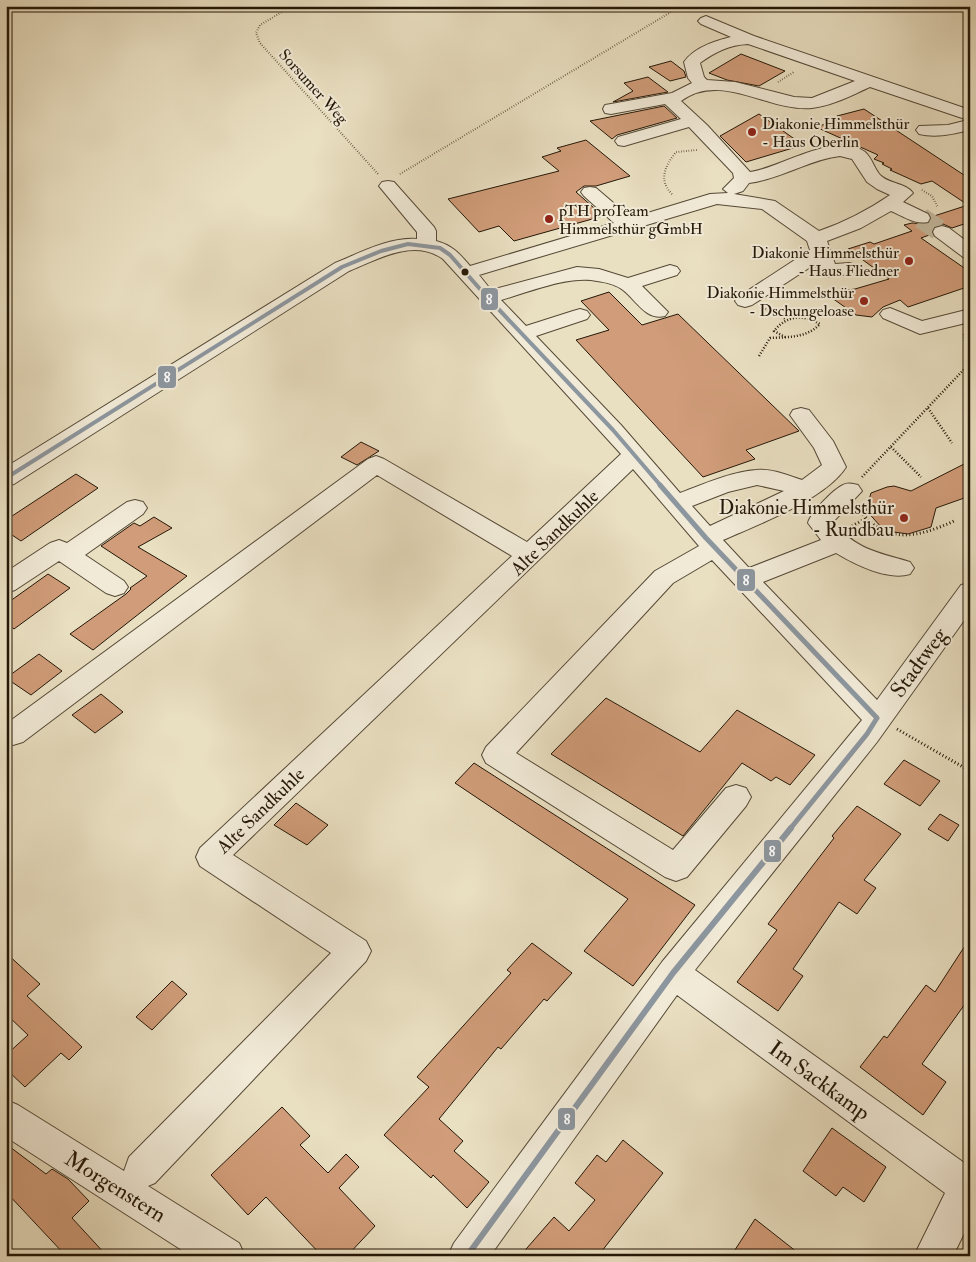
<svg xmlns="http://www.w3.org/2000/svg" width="976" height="1262" viewBox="0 0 976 1262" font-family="'IM FELL Double Pica',serif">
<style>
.building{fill:#d09c79;stroke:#241707}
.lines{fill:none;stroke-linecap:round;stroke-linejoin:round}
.minor-tunnel{stroke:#c2b79c;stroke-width:21;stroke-dasharray:21 11;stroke-linecap:butt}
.minor-casing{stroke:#554936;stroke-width:2}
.path-far2{stroke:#241707;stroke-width:2;stroke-dasharray:0.5 2;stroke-linecap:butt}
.path-far1{stroke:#241707;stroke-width:2.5;stroke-dasharray:1 2;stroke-linecap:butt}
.path{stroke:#241707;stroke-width:3;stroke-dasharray:1 2.5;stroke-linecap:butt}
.minor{fill:#f1ead7;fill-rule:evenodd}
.bus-1-far2-casing{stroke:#f1ead7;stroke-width:7}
.bus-1-far1-casing{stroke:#f1ead7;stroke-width:9}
.bus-1-casing{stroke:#f1ead7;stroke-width:10}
.bus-1-far2{stroke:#8c969f;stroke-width:4}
.bus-1-far1{stroke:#8c969f;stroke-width:5}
.bus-1{stroke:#8c969f;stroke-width:6}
.poi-dot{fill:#8f2418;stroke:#f1ead7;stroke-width:2}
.bus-dot{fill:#241707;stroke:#f1ead7;stroke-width:2}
.labels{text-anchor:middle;stroke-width:4;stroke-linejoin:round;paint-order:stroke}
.far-street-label{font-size:16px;fill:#241707;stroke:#f1ead7}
.far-poi-label{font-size:16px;fill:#241707;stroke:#f1ead7;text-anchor:start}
.poi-label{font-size:19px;fill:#241707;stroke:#f1ead7;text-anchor:end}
.street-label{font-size:19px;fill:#241707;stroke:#f1ead7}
.near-street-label{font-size:22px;fill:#241707;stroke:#f1ead7}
.line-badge{stroke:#f1ead7;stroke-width:2}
.badge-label{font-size:14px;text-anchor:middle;font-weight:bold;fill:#fff}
</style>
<rect width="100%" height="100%" fill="#e9dfc1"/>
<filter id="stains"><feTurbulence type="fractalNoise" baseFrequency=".004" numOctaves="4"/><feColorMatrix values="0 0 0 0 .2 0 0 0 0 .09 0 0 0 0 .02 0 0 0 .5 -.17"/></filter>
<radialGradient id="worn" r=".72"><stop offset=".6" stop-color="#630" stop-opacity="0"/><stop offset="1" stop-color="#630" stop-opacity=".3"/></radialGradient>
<!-- building -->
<path class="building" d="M741,54L785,71L759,86L727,80L709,73Z
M671,61L684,71L686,77L670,81L649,67Z
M648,77L668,92L613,102L633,91L624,83Z
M664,106L677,118L617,135L612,139L590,121Z
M864,109L970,179V222L952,228L943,224L934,226L931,231L932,234L921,238L970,272V286L908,307L900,300L883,307L872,317L856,315L825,293L855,289L889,279L848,249L870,242L874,244L912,231L904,225L912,223L928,224L931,217L968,205L932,181L921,184L890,170L892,169L882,164L884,163L874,159L878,155L816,127L841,119L837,116Z
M759,114L803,145L746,162L720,136Z
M586,140L630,176L596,186H584L576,192L603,216L514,241L499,226L479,232L448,199L559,171L542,157L561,151L557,148Z
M609,292L642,325L678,314L799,431L746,450L755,459L703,477L576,340L609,330L581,301Z
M361,442L379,451L357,465L341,457Z
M970,461V496L936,508L931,527L908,534L894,532L881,527L866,510L871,493L887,487L894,486L911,491Z
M76,474L98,488L21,541L6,531V520Z
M154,517L172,528L138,547L187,576L93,650L70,634L126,594L131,589L130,588L147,576L101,546L134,523L140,526Z
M48,574L70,588L14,629L6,622V604Z
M39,654L62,671L31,695L6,678Z
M101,694L123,712L95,733L72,715Z
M606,698L700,752L737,710L815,755L790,785L776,777L771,781L742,763L683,836L551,754Z
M904,760L940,781L920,806L884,784Z
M474,763L695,905L633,986L584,951L628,899L455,783Z
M296,803L328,825L307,845L274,825Z
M857,806L901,834L864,880L876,888L857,914L839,902L793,969L803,976L778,1011L737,982L777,930L768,924L834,838L832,836Z
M940,814L959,825L948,841L928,829Z
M970,938V997L922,1064L946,1082L923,1115L860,1067L884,1036L887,1038L926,985L935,992Z
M532,943L572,973L547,1001L544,999L501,1049L498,1047L439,1119L463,1141L454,1151L489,1182L467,1208L433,1175L431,1178L384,1135L429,1087L417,1077L511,973L507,970Z
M6,953L40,984L27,996L82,1047L69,1060L61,1053L25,1087L6,1069V1055L28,1035L6,1014Z
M172,981L187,994L152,1030L136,1017Z
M282,1107L310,1136L300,1145L328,1173L346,1154L359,1167L339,1188L375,1226L347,1256H322L266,1197L248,1215L211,1175Z
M832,1128L886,1167L864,1202L843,1187L836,1196L803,1171Z
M623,1140L663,1173L598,1256H520L554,1217L569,1231L595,1200L575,1183L597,1155L606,1162Z
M6,1144L46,1174L52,1169L68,1179L89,1201L72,1218L107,1256H66L6,1192Z
M755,1219L802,1256H731Z"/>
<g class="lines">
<!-- minor-tunnel -->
<path class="minor-tunnel" d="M921,218L942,232"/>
<!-- minor casing -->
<g class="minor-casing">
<path id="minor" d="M706,16L754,36L970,110V130C953,134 936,138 919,134L916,130L919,126L948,125L968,120L870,87C852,95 832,106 812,108C768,112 721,71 681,101L707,125L750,172C781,168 836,130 865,152C872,158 874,168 880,175C889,184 906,183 913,193L903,202L928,214L930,218L928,222C915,225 903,216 891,211L861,228L827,241L835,264L849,263L856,265L859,269L856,273L827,277L820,275L815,264L752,305L745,307L738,305L735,301L738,297L810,250L807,241L762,209L717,204L479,275L491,290L577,267L599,269L628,278L670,265L677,267L680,271L677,275L642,286L668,312L665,316C646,321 636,300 623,290C617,285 605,282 597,281C569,275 529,292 501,300L526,326L573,311L580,309L587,311L590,315L587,319L536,336L621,425L680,493C704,484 730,472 756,470C770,468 788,475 802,480L822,465L814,448L790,415L793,410L801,408L809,410L833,441L846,467C826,499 757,525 723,540L749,568L821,540L808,523C810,513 834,489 843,485C848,482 853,484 858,485L862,491L833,522C857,550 876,552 910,562L914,568L910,574C888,581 854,564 836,553L763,582L877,700L961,585L970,583V612L877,742L695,970L970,1167V1221L953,1256H914L945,1193L677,995L490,1256H448L454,1243L662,962L862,720L712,560L673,583L516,753L673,850L726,788L736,785L746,788L751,797L746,806L687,877L676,881L665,877L486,763L482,755L486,747L655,571L699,546L633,469L233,855L366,941L371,951L366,961L155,1183L148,1186L239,1243L245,1256H191L6,1137V1100L18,1105L124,1171L129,1157L331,953L200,866L196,857L200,848L512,556L377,475L23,742L13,745L6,743V724L368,459L376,456L384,459L527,542L621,454L443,259C414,238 378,259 349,271L14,484L6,486V467L335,263C360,253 389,237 417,239V232L379,186L382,182L388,181L394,182L434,227L436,231V241C452,245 460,254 470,266L614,223L584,196L581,192L584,188L590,187L596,188L631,218L710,194L728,193L723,189L734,178L733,173L689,127L624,146L618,145L615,141L618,137L681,119L665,104L611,114L605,113L603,109L605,105L611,104L672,93L692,83L688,78L684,62C694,48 714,41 731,37L701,24L698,21L701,18ZM748,44L855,81L812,98L794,97L735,82L707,80L704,77L700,63C715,52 729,45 748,44ZM840,156L852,159L867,182L877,189L890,195C868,210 845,222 819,231L775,201L734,194L743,191L749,183C781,179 808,160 840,156ZM757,485L784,491L710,526L692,506L728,492Z
M942,226L949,228L970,244V259L963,257L935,236L933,232L935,228Z
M890,308L922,321L970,309V322L920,334L883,318L880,314L883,310Z
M135,500L143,502L147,508L143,514L85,555L124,581L128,587L124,593L115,596L106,593L59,561L15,590L6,593V572L50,543L59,540L67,543L127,502Z"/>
</g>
<!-- path-far2 -->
<path class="path-far2" d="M292,6L260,25L256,33L260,43L378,174
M778,82L794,72
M400,174L681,6
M922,190L932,196L938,208
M672,194C658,180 665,166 676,152L697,150"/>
<!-- path-far1 -->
<path class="path-far1" d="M765,309L786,319
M964,334L966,349L970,352
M759,356L770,338C788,337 807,338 820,324C803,314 787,315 774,331L785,337
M928,408L952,443
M891,447L921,477
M862,477L970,363"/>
<!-- path -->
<path class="path" d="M859,509C885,546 919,537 954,521
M852,526L865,519
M897,729L970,771"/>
<!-- minor -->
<use href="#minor" class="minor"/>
<!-- bus-1-far2 casing -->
<g class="bus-1-far2-casing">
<path id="bus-1-far2" d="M6,478L342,267L381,251L408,244L440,248L450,255L487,297L613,430L661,486"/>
</g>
<!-- bus-1-far1 casing -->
<g class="bus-1-far1-casing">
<path id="bus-1-far1" d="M660,485L706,538L877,718
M790,829L867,734L877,718"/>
</g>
<!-- bus-1 casing -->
<g class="bus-1-casing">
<path id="bus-1" d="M467,1256L673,973L791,828"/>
</g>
<!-- bus-1-far2 -->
<use href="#bus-1-far2" class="bus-1-far2"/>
<!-- bus-1-far1 -->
<use href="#bus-1-far1" class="bus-1-far1"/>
<!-- bus-1 -->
<use href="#bus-1" class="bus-1"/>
</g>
<!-- markers -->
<g class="poi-dot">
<circle cx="752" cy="132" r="5"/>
<circle cx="549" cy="219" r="5"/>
<circle cx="909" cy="261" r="5"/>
<circle cx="864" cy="301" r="5"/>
<circle cx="904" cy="518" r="5"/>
</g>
<circle class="bus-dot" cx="465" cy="272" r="4.5"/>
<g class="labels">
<!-- far-street labels -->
<g class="far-street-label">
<text transform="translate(314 86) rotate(48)" y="6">Sorsumer Weg</text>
</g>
<!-- far-poi labels -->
<g class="far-poi-label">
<text x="762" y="129">Diakonie Himmelsthür<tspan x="762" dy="18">- Haus Oberlin</tspan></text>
<text x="559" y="216">pTH proTeam<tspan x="559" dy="18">Himmelsthür gGmbH</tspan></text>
<text x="899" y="258" text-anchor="end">Diakonie Himmelsthür<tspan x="899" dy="18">- Haus Fliedner</tspan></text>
<text x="854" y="298" text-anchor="end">Diakonie Himmelsthür<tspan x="854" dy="18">- Dschungeloase</tspan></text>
</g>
<!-- poi labels -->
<g class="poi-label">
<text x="894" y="514">Diakonie Himmelsthür<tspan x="894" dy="22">- Rundbau</tspan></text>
</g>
<!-- street labels -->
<g class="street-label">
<text transform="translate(554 532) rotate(-44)" y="7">Alte Sandkuhle</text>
<text transform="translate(260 810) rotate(-44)" y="7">Alte Sandkuhle</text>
</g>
<!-- near-street labels -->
<g class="near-street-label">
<text transform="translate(918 662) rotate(-54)" y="8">Stadtweg</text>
<text transform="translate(820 1080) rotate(36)" y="8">Im Sackkamp</text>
<text transform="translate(116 1186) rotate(32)" y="8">Morgenstern</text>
</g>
</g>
<g class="line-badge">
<rect x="480" y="287" width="19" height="24" rx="5" fill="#8c969f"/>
<rect x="157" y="365" width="20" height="24" rx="5" fill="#8c969f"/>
<rect x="736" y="568" width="20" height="24" rx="5" fill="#8c969f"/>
<rect x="763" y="839" width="19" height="24" rx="5" fill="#8c969f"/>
<rect x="557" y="1107" width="19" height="24" rx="5" fill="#8c969f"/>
</g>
<g class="badge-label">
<text x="489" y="304">8</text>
<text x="167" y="382">8</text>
<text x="746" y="585">8</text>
<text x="772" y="856">8</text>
<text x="567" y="1124">8</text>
</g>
<!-- margin -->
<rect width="976" height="1262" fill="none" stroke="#e9dfc1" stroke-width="25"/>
<rect x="8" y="8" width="961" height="1247" fill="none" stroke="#241707" stroke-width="2.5"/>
<rect x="12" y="12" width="951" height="1237" fill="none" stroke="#241707"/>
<rect width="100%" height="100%" filter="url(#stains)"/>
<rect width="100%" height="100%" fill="url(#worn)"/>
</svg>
